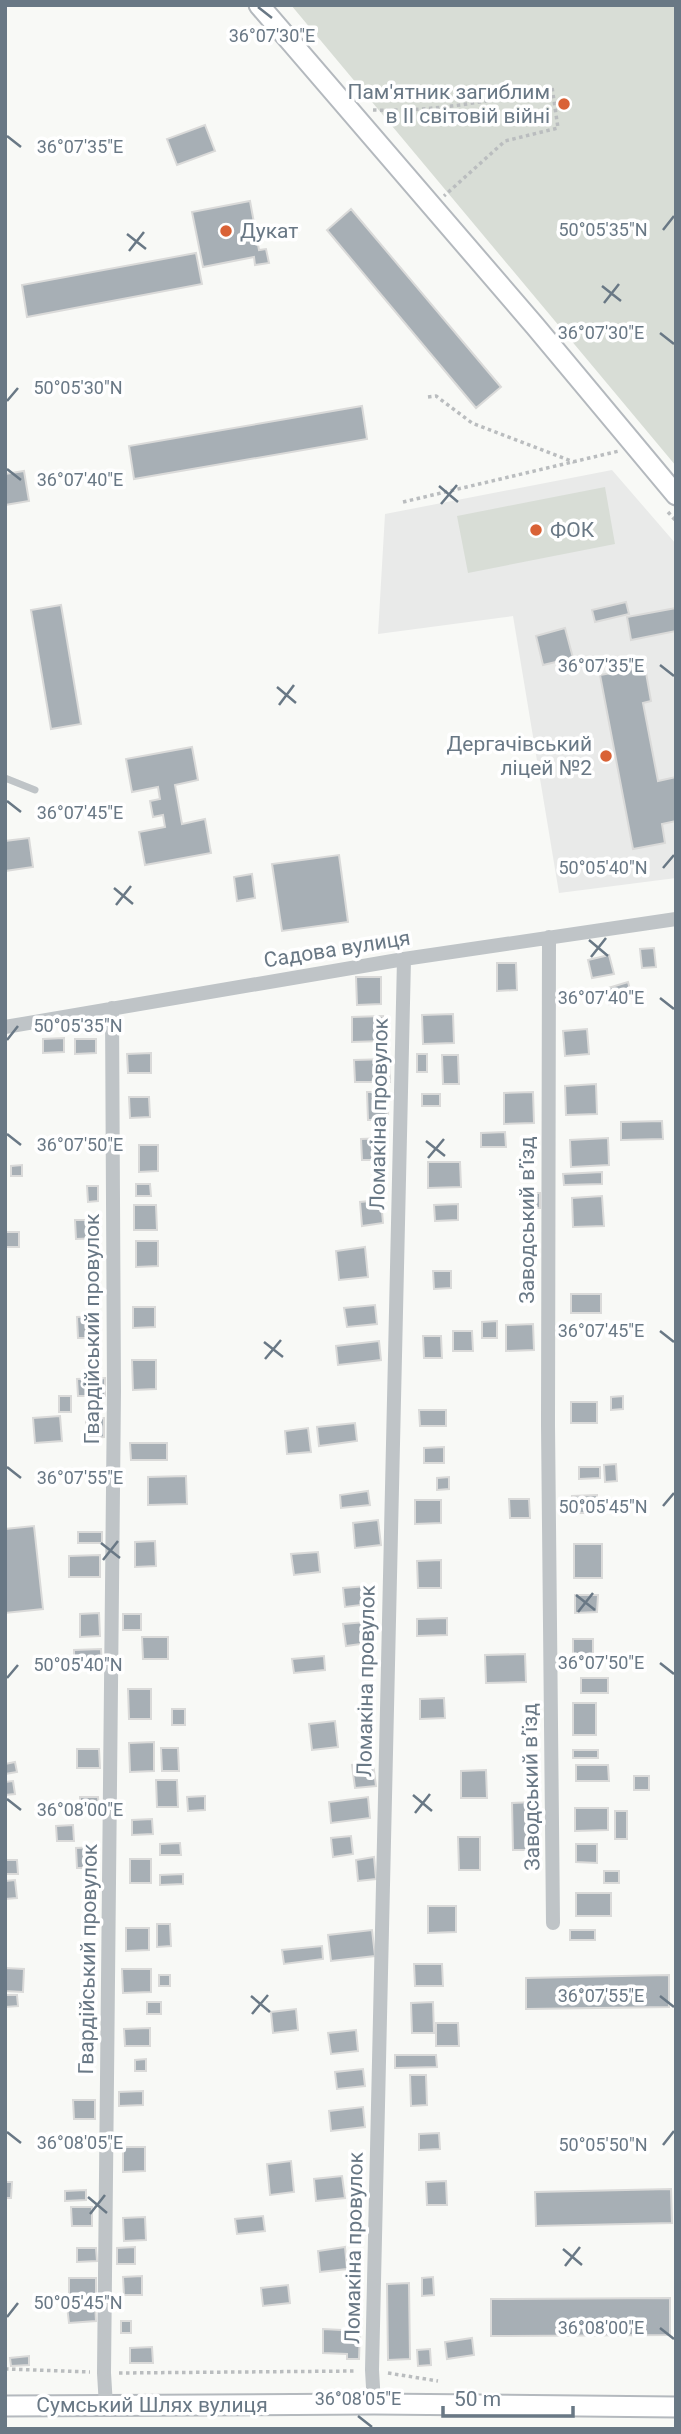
<svg xmlns="http://www.w3.org/2000/svg" width="681" height="2434" viewBox="0 0 681 2434" font-family="Roboto,sans-serif">
<style>
.built{fill:#e9eae9}
.green{fill:#d8ddd6}
.building{fill:#a7afb5;stroke:#dadad9;stroke-width:2}
.lines{fill:none;stroke-linecap:round;stroke-linejoin:round}
.secondary-casing{stroke:#b4b9be;stroke-width:23}
.path{stroke:#babdbf;stroke-width:3.5;stroke-dasharray:3.5 3.5;stroke-linecap:butt}
.lane{stroke:#bfc4c7;stroke-width:7}
.street{stroke:#bfc4c7;stroke-width:14}
.secondary{stroke:#fff;stroke-width:19}
.ticks{fill:none;stroke:#697885;stroke-width:2.5}
.poi-dot{fill:#d96236;stroke:#fff;stroke-width:2.5}
.labels{text-anchor:middle;stroke-width:7;stroke-linejoin:round;paint-order:stroke}
.poi-label{font-size:21px;fill:#697885;stroke:#fff;text-anchor:end}
.street-label{font-size:21px;fill:#697885;stroke:#fff}
.ticks-label{font-size:18px;text-anchor:middle;fill:#697885;stroke:#fff;stroke-width:7;stroke-linejoin:round;paint-order:stroke}
</style>
<rect width="100%" height="100%" fill="#f8f9f6"/>
<!-- built -->
<path class="built" d="M612,470L676,544V878L559,893L513,616L378,634L385,514Z"/>
<!-- green -->
<path class="green" d="M291,5H676V466Z
M605,487L615,544L468,573L457,516Z"/>
<!-- building -->
<path class="building" d="M205,125L215,151L177,165L167,139Z
M250,201L259,250L266,249L269,263L255,265L254,257L203,267L192,212Z
M351,209L501,387L476,408L327,230Z
M196,253L202,284L27,317L22,285Z
M362,406L367,439L134,479L129,446Z
M24,471L29,501L5,505V474Z
M626,602L629,614L595,622L592,610Z
M61,605L81,724L51,729L31,610Z
M676,608V631L631,640L627,617Z
M565,628L573,658L543,665L536,636Z
M645,667L651,701L643,703L658,781L676,777V821L662,824L665,843L633,849L600,675Z
M192,747L198,780L175,785L182,824L205,819L211,853L145,865L139,832L165,827L163,815L153,817L150,801L160,799L158,787L132,792L126,759Z
M29,838L33,867L5,871V841Z
M339,855L348,922L282,931L272,864Z
M252,874L255,898L237,901L234,877Z
M654,948L656,967L642,968L640,949Z
M609,955L614,974L592,978L588,960Z
M497,963H516L517,990L497,991Z
M356,977H381V1004L357,1005Z
M628,982L632,997L609,1004L605,989Z
M453,1014L454,1043L423,1044L422,1015Z
M383,1016V1041L352,1042V1017Z
M587,1029L589,1054L565,1056L563,1031Z
M64,1038V1052L43,1053V1039Z
M75,1039H96V1053L75,1054Z
M151,1053V1073H128L127,1054Z
M417,1054H427V1072H417Z
M442,1055H458L459,1084H443Z
M389,1059L390,1082H355L354,1060Z
M596,1084L597,1114L566,1115L565,1086Z
M367,1092H387L388,1120H368Z
M533,1092L534,1123L504,1124V1093Z
M422,1094H440V1106H422Z
M129,1097H149L150,1117L130,1118Z
M662,1121L663,1139L621,1140V1122Z
M505,1132L506,1147H481V1133Z
M386,1138V1160H362L361,1139Z
M608,1138L609,1165L571,1167L570,1140Z
M139,1145H158V1171L139,1172Z
M428,1162H460L461,1187L428,1188Z
M22,1165V1176H11V1166Z
M602,1172V1184L564,1185L563,1174Z
M136,1184H150L151,1196H136Z
M87,1186H98V1201L88,1202Z
M524,1193H540V1208H524Z
M602,1196L604,1226L573,1227L572,1198Z
M381,1200L383,1223L362,1226L360,1202Z
M458,1204V1220L435,1221L434,1205Z
M134,1205H156L157,1230H134Z
M75,1220H100V1238L76,1239Z
M5,1232H19V1247H5Z
M136,1241H158V1266L136,1267Z
M365,1247L368,1277L339,1280L336,1251Z
M433,1271H451V1288L434,1289Z
M571,1294H601V1313H571Z
M375,1305L377,1324L347,1327L344,1308Z
M133,1307H155V1327L133,1328Z
M100,1316V1338H78L77,1317Z
M497,1321V1338H482V1322Z
M533,1324L534,1350L506,1351V1325Z
M453,1331H472L473,1351H453Z
M423,1336H441L442,1358H424Z
M379,1341L381,1360L338,1365L336,1346Z
M132,1360H156V1389L133,1390Z
M105,1378V1396H78L77,1379Z
M59,1396H71V1412H59Z
M623,1396V1409L611,1410V1397Z
M86,1402H101V1411H86Z
M571,1402H597V1423H571Z
M419,1410H446V1426H420Z
M60,1416L62,1441L35,1443L33,1418Z
M86,1418H104V1437L86,1438Z
M355,1423L357,1441L319,1446L317,1427Z
M308,1428L311,1452L287,1454L285,1431Z
M130,1443H167V1460H131Z
M444,1447V1463H424V1448Z
M616,1464L617,1481L605,1482L604,1465Z
M579,1467H600V1478L579,1479Z
M186,1476L187,1504L148,1505V1477Z
M449,1477V1489L437,1490V1478Z
M368,1491L370,1505L341,1508L340,1495Z
M597,1495V1513H572V1496Z
M509,1499H529L530,1518H510Z
M415,1500H441V1523L415,1524Z
M378,1520L381,1545L355,1548L353,1523Z
M34,1526L43,1609L5,1613V1529Z
M78,1532H102V1543H78Z
M155,1541L156,1566L135,1567V1542Z
M574,1544H602V1578H574Z
M318,1552L320,1572L294,1575L291,1554Z
M100,1555V1577H69V1556Z
M441,1560V1588H418L417,1561Z
M367,1586L369,1604L345,1607L343,1588Z
M575,1595H598L597,1612L575,1613Z
M99,1613L100,1636L80,1637V1614Z
M123,1614H141V1630H123Z
M447,1618V1635L417,1636V1619Z
M366,1622L368,1643L346,1646L343,1624Z
M142,1637H168V1659H143Z
M573,1639H593V1658L573,1659Z
M101,1649L102,1668L74,1669V1650Z
M525,1654L526,1682L486,1683L485,1655Z
M324,1656L325,1670L294,1673L292,1659Z
M581,1678H608V1693H581Z
M128,1689H151V1719H129Z
M444,1698L445,1718L420,1719V1699Z
M573,1703H596V1735H573Z
M172,1709H185V1725H172Z
M335,1721L338,1747L312,1750L309,1724Z
M154,1742V1771L130,1772L129,1743Z
M161,1748H178L179,1771H162Z
M77,1749H99L100,1768H77Z
M573,1750H598V1758H573Z
M15,1762L17,1772L5,1774V1764Z
M373,1763L376,1786L355,1788L352,1765Z
M576,1765H608L609,1781H576Z
M486,1770L487,1798H461V1771Z
M634,1776H649V1790H634Z
M156,1780H177L178,1807H157Z
M13,1781L15,1794L5,1795V1782Z
M205,1796V1810L188,1811L187,1797Z
M80,1797H98L99,1812H80Z
M368,1797L370,1818L331,1823L329,1802Z
M534,1802L535,1850H513L512,1803Z
M575,1808H608V1830L575,1831Z
M615,1811H627V1839H615Z
M152,1819L153,1834L132,1835V1820Z
M73,1825L74,1841H57L56,1826Z
M351,1836L353,1854L333,1857L331,1838Z
M458,1837H480V1870H459Z
M180,1843L181,1855H160V1844Z
M576,1844H597V1863L576,1862Z
M98,1847V1868H77L76,1848Z
M374,1857L376,1879L358,1881L356,1860Z
M130,1859H151V1883H130Z
M5,1860H17L18,1874H5Z
M604,1871H619V1883H604Z
M183,1874V1884L160,1885V1875Z
M15,1880L17,1898L5,1899V1881Z
M576,1893H611V1916H576Z
M428,1906H456V1932L428,1933Z
M157,1924H170L171,1946L157,1947Z
M126,1928H149V1950L126,1951Z
M372,1930L375,1956L331,1961L328,1935Z
M570,1930H595V1940H570Z
M322,1946L323,1959L284,1964L282,1950Z
M414,1964H442L443,1986H415Z
M5,1968L24,1969L23,1992L5,1991Z
M122,1969H151V1992L123,1993Z
M159,1975H170V1986H159Z
M669,1975V2007L526,2009V1978Z
M5,1995H17L18,2006L5,2007Z
M147,2002H161V2014H147Z
M433,2002L434,2033H412L411,2003Z
M296,2009L298,2030L273,2033L271,2012Z
M436,2023H458L459,2046H436Z
M150,2028V2046H125L124,2029Z
M356,2030L358,2051L331,2054L328,2033Z
M395,2055H436L437,2067L395,2068Z
M146,2059V2071H135V2060Z
M363,2069L365,2086L337,2089L335,2072Z
M410,2075H426L427,2105L411,2106Z
M143,2091V2105L119,2106V2092Z
M73,2100H95V2119H74Z
M363,2107L365,2127L331,2131L329,2111Z
M439,2133L440,2149L419,2150V2134Z
M123,2147H145V2171L123,2172Z
M291,2161L294,2192L270,2195L267,2164Z
M342,2176L345,2198L316,2201L314,2179Z
M446,2181L447,2205H427L426,2182Z
M5,2182H12L11,2198H5Z
M671,2189L672,2223L536,2226L535,2192Z
M86,2190V2200L65,2201V2191Z
M71,2207H92V2226H72Z
M263,2216L265,2231L237,2234L235,2219Z
M145,2217L146,2240L124,2241L123,2218Z
M135,2247V2264H117V2248Z
M345,2247L347,2269L320,2272L318,2251Z
M77,2248H96L97,2261L77,2262Z
M142,2276V2295H124L123,2277Z
M433,2277L434,2295L422,2296V2278Z
M69,2278H96V2297L69,2298Z
M409,2283L410,2359L388,2360L387,2284Z
M288,2285L290,2303L263,2306L261,2288Z
M670,2298V2335L491,2336V2299Z
M95,2304L96,2321L69,2323L67,2306Z
M121,2321H131V2333H121Z
M323,2329L360,2331L359,2359H347V2354L323,2353Z
M472,2338L474,2355L447,2359L445,2342Z
M152,2347L153,2363H130V2348Z
M430,2349L431,2365L418,2366L417,2350Z
M29,2356V2365L11,2366L10,2358Z"/>
<g class="lines">
<!-- secondary casing -->
<g class="secondary-casing">
<path id="secondary" d="M259,5L535,326L676,495
M5,2406L374,2404L676,2407"/>
</g>
<!-- path -->
<path class="path" d="M373,110C433,112 494,101 552,87L558,128L505,141L444,196
M428,397L436,396L472,423L574,462
M403,502L619,451
M668,512L676,521
M5,2369L90,2372
M119,2373L356,2371
M388,2373L438,2381"/>
<!-- lane -->
<path class="lane" d="M5,778L35,790"/>
<!-- street -->
<path class="street" d="M549,937L548,1425L553,1923
M5,1027L404,959L676,919
M374,2404L372,2370L404,959
M106,2406L104,2373L114,1391L112,1008"/>
<!-- secondary -->
<use href="#secondary" class="secondary"/>
</g>
<!-- ticks -->
<path class="ticks" d="M258,7L272,18M7,136L21,147M663,230L674,216M127,234L146,249M129,251L144,232M602,286L621,301M604,303L619,284M660,333L674,344M7,401L18,388M7,469L21,480M439,486L458,502M441,504L457,485M660,665L674,676M277,687L296,703M279,705L294,685M7,801L21,812M663,868L674,855M114,888L133,904M116,905L131,886M589,940L608,956M591,957L606,938M660,998L674,1009M7,1040L18,1026M7,1134L21,1145M426,1141L445,1156M428,1158L444,1139M660,1331L674,1342M264,1342L283,1357M265,1359L281,1340M7,1467L21,1478M663,1506L674,1493M101,1543L120,1558M103,1560L118,1541M576,1595L595,1610M578,1612L593,1593M660,1663L674,1674M7,1678L18,1665M413,1795L432,1811M7,1799L21,1810M415,1813L430,1794M251,1996L270,2012M660,1996L674,2007M252,2014L268,1995M7,2132L21,2143M663,2145L674,2131M88,2197L107,2213M90,2214L105,2195M563,2249L582,2265M565,2266L580,2247M7,2317L18,2303M660,2328L674,2339M358,2416L372,2427"/>
<!-- markers -->
<g class="poi-dot">
<circle cx="564" cy="104" r="7"/>
<circle cx="226" cy="231" r="7"/>
<circle cx="536" cy="530" r="7"/>
<circle cx="606" cy="756" r="7"/>
</g>
<g class="labels">
<!-- poi labels -->
<g class="poi-label">
<text x="550" y="99">Пам'ятник загиблим<tspan x="550" dy="24">в II світовій війні</tspan></text>
<text x="240" y="238" text-anchor="start">Дукат</text>
<text x="550" y="537" text-anchor="start">ФОК</text>
<text x="592" y="751">Дергачівський<tspan x="592" dy="24">ліцей №2</tspan></text>
</g>
<!-- street labels -->
<g class="street-label">
<text transform="translate(337 949) rotate(-9)" y="7">Садова вулиця</text>
<text transform="translate(379 1114) rotate(-89)" y="7">Ломакіна провулок</text>
<text transform="translate(527 1220) rotate(-90)" y="7">Заводський в’їзд</text>
<text transform="translate(92 1329) rotate(-90)" y="7">Гвардійський провулок</text>
<text transform="translate(366 1681) rotate(-89)" y="7">Ломакіна провулок</text>
<text transform="translate(531 1787) rotate(-91)" y="7">Заводський в’їзд</text>
<text transform="translate(88 1959) rotate(-89)" y="7">Гвардійський провулок</text>
<text transform="translate(354 2248) rotate(-89)" y="7">Ломакіна провулок</text>
<text x="152" y="2412">Сумський Шлях вулиця</text>
</g>
</g>
<g class="ticks-label">
<text x="272" y="42">36°07'30"E</text>
<text x="80" y="153">36°07'35"E</text>
<text x="603" y="236">50°05'35"N</text>
<text x="601" y="339">36°07'30"E</text>
<text x="78" y="394">50°05'30"N</text>
<text x="80" y="486">36°07'40"E</text>
<text x="601" y="672">36°07'35"E</text>
<text x="80" y="819">36°07'45"E</text>
<text x="603" y="874">50°05'40"N</text>
<text x="601" y="1004">36°07'40"E</text>
<text x="78" y="1032">50°05'35"N</text>
<text x="80" y="1151">36°07'50"E</text>
<text x="601" y="1337">36°07'45"E</text>
<text x="80" y="1484">36°07'55"E</text>
<text x="603" y="1513">50°05'45"N</text>
<text x="601" y="1669">36°07'50"E</text>
<text x="78" y="1671">50°05'40"N</text>
<text x="80" y="1816">36°08'00"E</text>
<text x="601" y="2002">36°07'55"E</text>
<text x="80" y="2149">36°08'05"E</text>
<text x="603" y="2151">50°05'50"N</text>
<text x="78" y="2309">50°05'45"N</text>
<text x="601" y="2334">36°08'00"E</text>
<text x="358" y="2405">36°08'05"E</text>
</g>
<!-- border -->
<rect width="681" height="2434" fill="none" stroke="#697885" stroke-width="14"/>
<!-- scale -->
<path d="M443 2406v10h130v-10" fill="none" stroke="#697885" stroke-width="3.5"/>
<text x="454" y="2406" font-size="21" fill="#697885" stroke="#ffffff" stroke-width="5" paint-order="stroke">50 m</text>
</svg>
